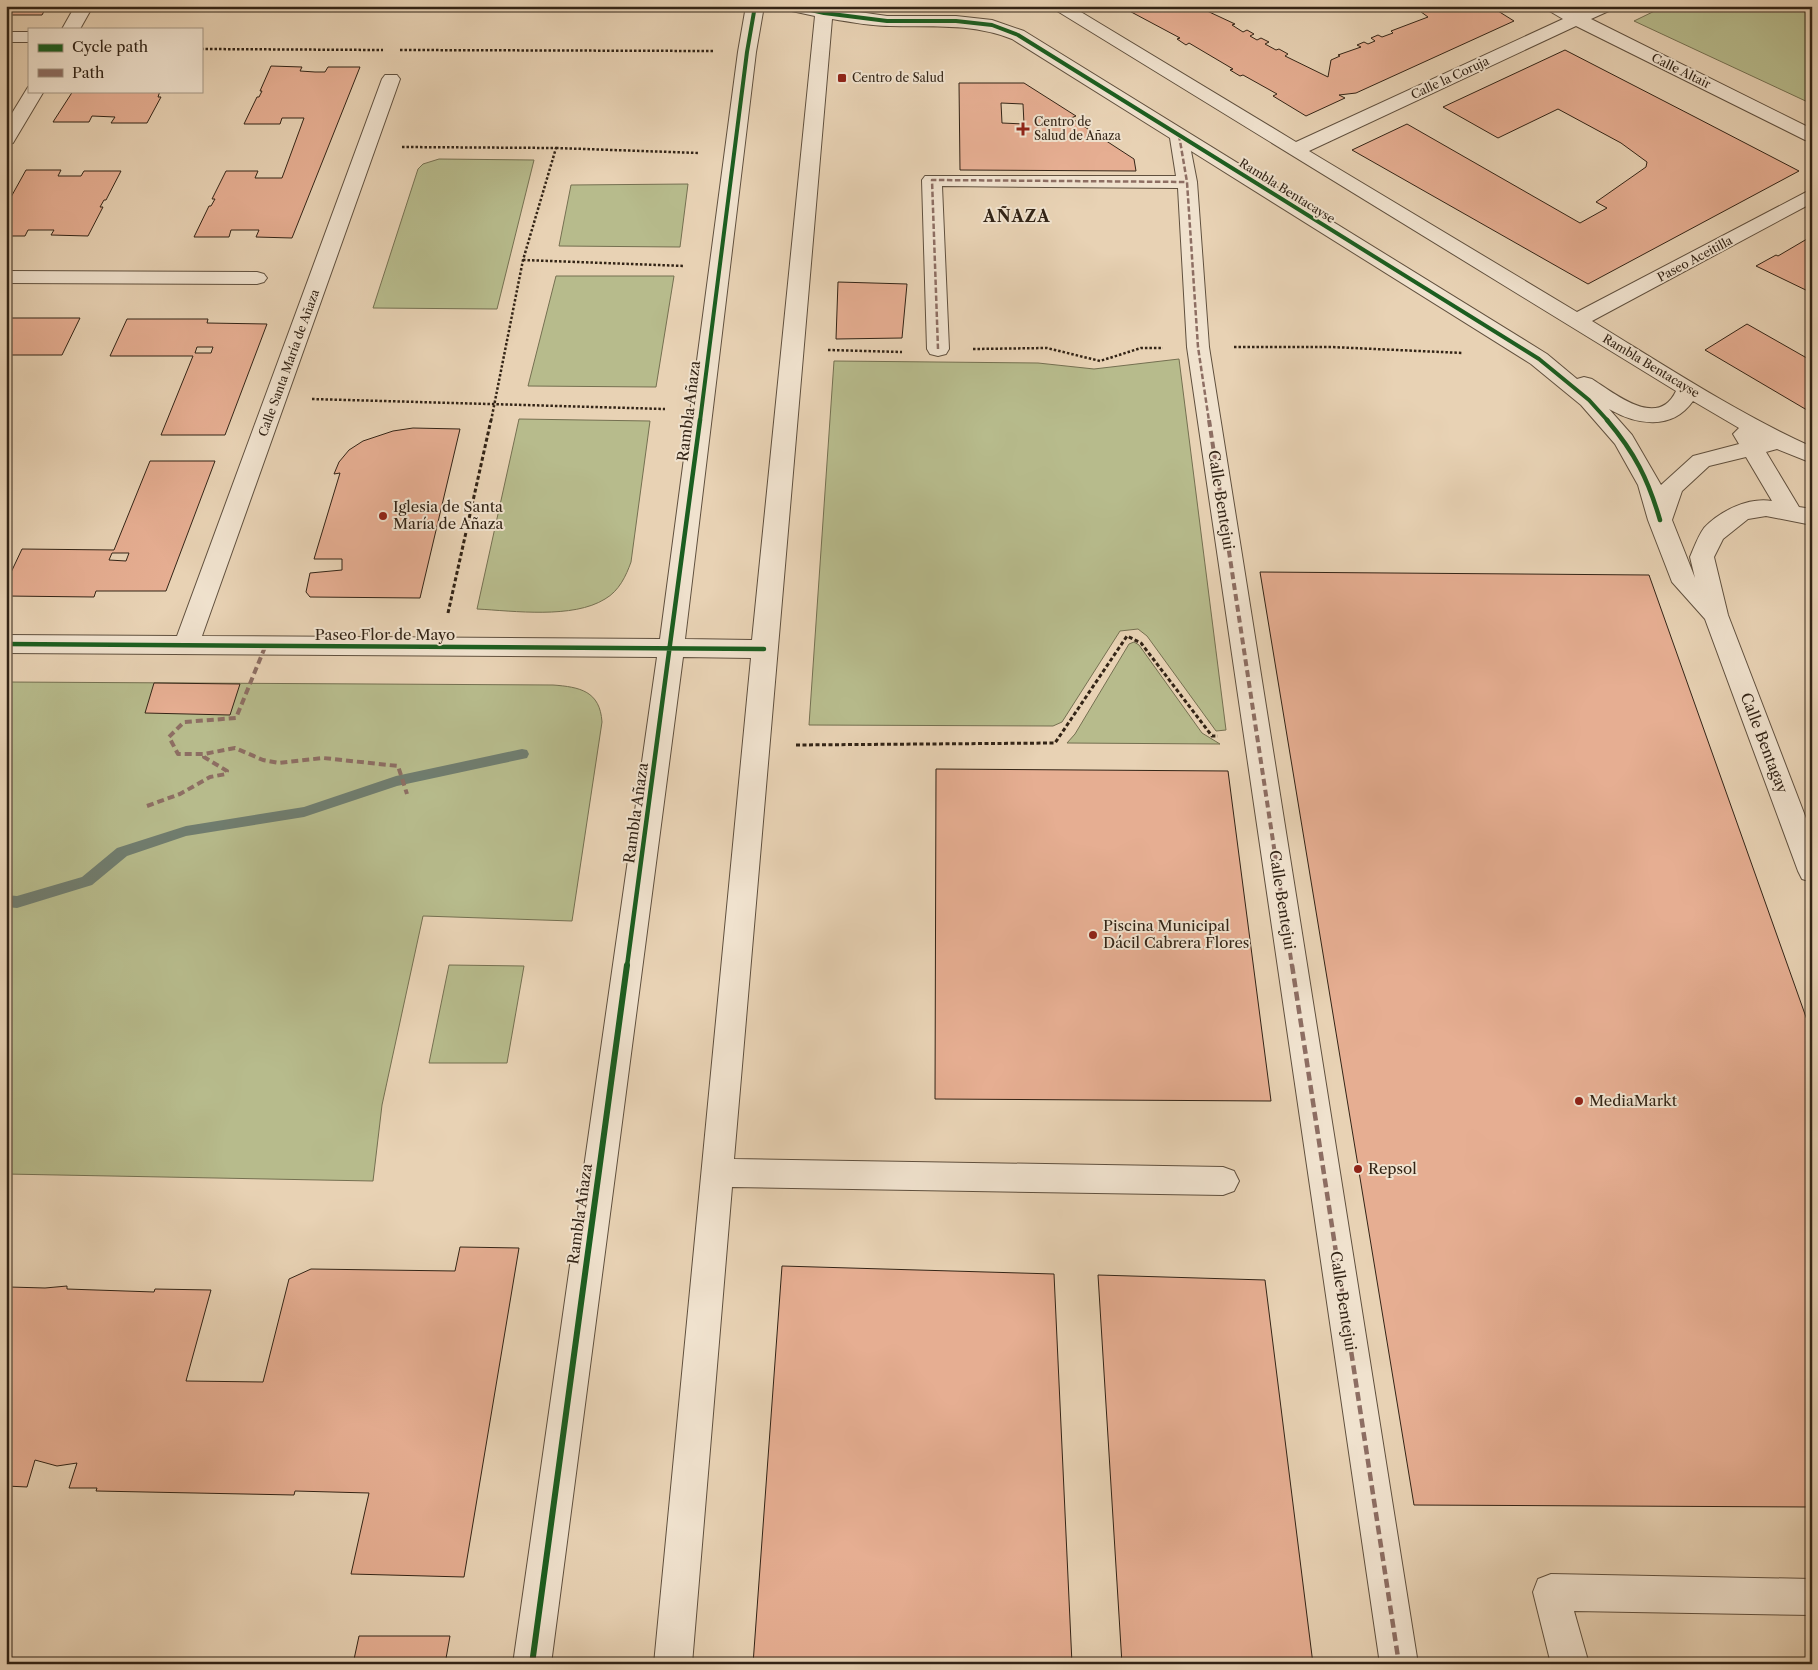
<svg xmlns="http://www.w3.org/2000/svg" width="1818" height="1670" viewBox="0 0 1818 1670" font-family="'Libre Caslon Text',serif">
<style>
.green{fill:#b7bb8c;stroke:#757051}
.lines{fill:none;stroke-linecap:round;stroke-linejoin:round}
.stream{fill:#707d6f;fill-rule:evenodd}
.building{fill:#e6ae92;stroke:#332416;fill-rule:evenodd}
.minor-casing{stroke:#60503e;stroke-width:2}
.path-far1{stroke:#332416;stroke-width:2.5;stroke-dasharray:2.5 2;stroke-linecap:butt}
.path{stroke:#332416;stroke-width:3;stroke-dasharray:4 2.5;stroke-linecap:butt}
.minor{fill:#f0e2ce;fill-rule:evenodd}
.quiet-far2{stroke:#8d6e63;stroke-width:2.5;stroke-dasharray:5.5 2.5;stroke-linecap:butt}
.quiet-far1{stroke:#8d6e63;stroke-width:4;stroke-dasharray:7 4;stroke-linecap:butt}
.quiet{stroke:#8d6e63;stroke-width:4.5;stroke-dasharray:9 4.5;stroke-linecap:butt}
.cycleway-far2-casing{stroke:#f0e2ce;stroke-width:6}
.cycleway-far1-casing{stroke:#f0e2ce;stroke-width:8}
.cycleway-casing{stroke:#f0e2ce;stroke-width:9}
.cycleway-far2{stroke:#1b5e20;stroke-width:4}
.cycleway-far1{stroke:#1b5e20;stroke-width:4.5}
.cycleway{stroke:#1b5e20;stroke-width:6}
.poi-dot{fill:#8f2418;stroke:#f0e2ce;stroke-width:2}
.labels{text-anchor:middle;stroke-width:4;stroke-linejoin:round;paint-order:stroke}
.far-street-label{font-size:12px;fill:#332416;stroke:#f0e2ce}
.far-poi-label{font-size:12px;fill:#332416;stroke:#f0e2ce;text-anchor:start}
.street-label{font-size:15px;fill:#332416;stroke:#f0e2ce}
.poi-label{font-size:15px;fill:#332416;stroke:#f0e2ce;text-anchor:start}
.far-district-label{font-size:16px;font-weight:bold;letter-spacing:1px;fill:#332416;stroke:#f0e2ce}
</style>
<rect width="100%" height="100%" fill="#e8d2b4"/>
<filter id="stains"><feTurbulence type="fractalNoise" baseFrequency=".004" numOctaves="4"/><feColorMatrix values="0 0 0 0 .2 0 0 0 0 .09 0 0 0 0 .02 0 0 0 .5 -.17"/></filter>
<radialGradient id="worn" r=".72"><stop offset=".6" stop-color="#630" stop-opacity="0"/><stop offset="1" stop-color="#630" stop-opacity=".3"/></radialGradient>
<!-- green -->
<path class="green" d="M1665,6H1812V104L1634,21Z
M439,159L534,160L497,309L373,308L418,169L423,164Z
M688,184L680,247L559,246L571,185Z
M556,276H674L656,387L528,386Z
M1179,359L1226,730L1216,731L1147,636L1138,629L1120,631L1062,722L1053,726L809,725L834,361L1038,363L1094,369Z
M519,419L650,421L631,562C626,576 619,591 605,599C573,619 514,611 477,609Z
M1134,642L1139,645L1202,733L1220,744L1067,743L1075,734L1129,644Z
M6,682L553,685C580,687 600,691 602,722L572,921L423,916L382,1105L373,1181L6,1174Z
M449,965L524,966L507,1063H429Z"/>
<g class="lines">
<!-- stream -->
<path class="stream" d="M522,749L527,750L529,754L527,758L397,786L304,817L186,836L127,856L92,885L17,908L6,907V895L17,896L82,877L117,848L186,826L304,807L396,776Z"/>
</g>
<!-- building -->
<path class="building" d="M6,6H47L42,15H6Z
M1120,6H1203L1208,9L1205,10L1235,24L1232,25L1243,32L1247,30L1254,34L1250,36L1257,40L1261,38L1269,42L1265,44L1276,50L1279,49L1288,54L1285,56L1328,77L1331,60L1340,56L1338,55L1361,47L1357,45L1364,42L1368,44L1375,41L1371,38L1378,35L1382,37L1393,33L1391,31L1428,17L1413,6H1490L1514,21L1356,93L1339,95L1345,98L1306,116L1273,96L1277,94L1243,75L1240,76L1230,70L1233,69L1189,43L1186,45L1177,39L1180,38Z
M1565,50L1695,117L1799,171L1588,284L1352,150L1407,124L1580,223L1607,208L1596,202L1646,167L1647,162L1621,143L1558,109L1498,138L1443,107Z
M271,66L302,67L300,71L315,72H325L328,67H360L292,238L256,237L259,230H231L229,237H194L209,206H211L215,199H212L226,171H258L255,178H282L304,118H282L280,124H244L257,97H259L262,91H260Z
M959,83H1024L1076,116L1071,118L1134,159L1136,171L960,170ZM1001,103L1023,104L1024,124L1002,123Z
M73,91H160L158,97H161L147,123H111L115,117L92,116L89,122H53Z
M26,170H61L58,176H81L84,171H121L106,200H104L100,207H103L88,236L51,235L54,230H28L25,236H6V206Z
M1812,236V293L1756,266L1776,255L1778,256Z
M838,282L907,284L902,338L836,339Z
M6,318H80L62,355H6Z
M127,319H208L207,323L267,324L225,435H161L193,356H110ZM197,347H213L211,353H195Z
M1747,324L1812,361V413L1705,350Z
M413,428L460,429L420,598L310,597L306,592L310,573L342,570V559H314L340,473L334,474L339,462L349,450L363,441L393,431Z
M150,461H215L166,591H96L94,597L6,596V583L22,549L114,550ZM112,553H129L126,561L109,560Z
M1260,572L1649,575L1812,1034V1507L1414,1505Z
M154,683L240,684L230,715L145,713Z
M936,769L1228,771L1271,1101L935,1099Z
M460,1247L519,1248L464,1577L351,1574L369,1493L295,1491L294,1495L96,1491L97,1488H69L77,1463L57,1466L35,1460L27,1487L6,1486V1296L9,1287L45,1288L67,1286V1289L154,1292L155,1289L211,1290L186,1381L263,1382L289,1279L311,1269L455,1271Z
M782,1266L1054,1274L1072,1664H753Z
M1098,1275L1265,1280L1313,1664H1122Z
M359,1636H450L445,1664H353Z"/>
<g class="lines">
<!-- minor casing -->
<g class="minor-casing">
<path id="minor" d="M75,6H93L80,29H62Z
M746,6H764L756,52L685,639L752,640L815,16L787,10L784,6H817L887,16H956L992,20L1024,31L1547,354L1577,379L1584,377L1592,379C1614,393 1658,430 1676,391L1049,6H1071L1296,142L1563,19L1541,6H1564L1577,12L1590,6H1614L1611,10L1591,19L1812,129V142L1805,140L1576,26L1309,151L1577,312L1812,189V203L1592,321C1664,365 1735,412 1812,447V463L1777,449L1766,452L1799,507L1812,509V525L1766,516L1748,519L1723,539L1714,557L1728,615L1812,834V882L1802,879L1798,871L1705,619L1672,582L1648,520L1638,485L1615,444L1581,405L1531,364L1191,151L1197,182L1209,347L1418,1664H1380L1187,347L1178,188L942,186L949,349L946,354L938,356L930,354L927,349L922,180L925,176H1176L1170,138L1012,39C972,23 932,27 890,26C871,26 851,22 832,19L734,1159L1223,1167L1234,1171L1239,1181L1234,1191L1223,1195L732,1187L692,1664H654L751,658L683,657L551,1664H513L657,657L6,653V635L177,636L382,79L385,75H397L400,79L202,636L660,639L738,52ZM1693,401L1739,428L1733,434L1739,444L1693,456L1661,485L1632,435L1609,409C1636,425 1672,431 1693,401ZM1746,457L1772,501C1748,497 1720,511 1704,528C1698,536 1694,548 1690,557L1695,578L1672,520L1682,491L1709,466Z
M6,32H29V42H6Z
M28,87L29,91H44L13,143L6,145V123Z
M6,271L257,272L264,274L267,278L264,282L257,284L6,283Z
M1551,1574L1812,1579V1615L1574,1611L1589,1664H1551L1533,1592L1538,1579Z"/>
</g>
<!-- path-far1 -->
<path class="path-far1" d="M201,49L383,50
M400,50L713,51
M402,147L556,148L523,260L491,421
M556,148L699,153
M523,260L684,266
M1234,347H1331L1463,353
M973,349L1047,348L1100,361L1141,348H1163
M828,350L902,352
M312,399L665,409"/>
<!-- path -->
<path class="path" d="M448,613L491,420
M796,745L1055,743L1127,636L1141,643L1212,736H1218"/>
<!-- minor -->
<use href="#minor" class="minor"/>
<!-- quiet-far2 -->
<path class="quiet-far2" d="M1179,135L1187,182L1198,347L1209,421
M938,349L932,180L1187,182"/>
<!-- quiet-far1 -->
<path class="quiet-far1" d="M1209,420L1292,966
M265,647L236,718L184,722L169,737L178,754H204L235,748L263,760L279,763L323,758L398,766L407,794
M147,806L180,794L210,777L226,774L227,771L204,757V754"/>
<!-- quiet -->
<path class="quiet" d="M1292,965L1399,1664"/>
<!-- cycleway-far2 casing -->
<g class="cycleway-far2-casing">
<path id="cycleway-far2" d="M793,6L824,13L887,21H956L992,25L1018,35L1539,359L1589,400L1608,421
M700,421L747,52L755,6"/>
</g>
<!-- cycleway-far1 casing -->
<g class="cycleway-far1-casing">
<path id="cycleway-far1" d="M1607,420C1635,453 1648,479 1660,520
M6,644L764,649
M627,966L700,420"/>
</g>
<!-- cycleway casing -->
<g class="cycleway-casing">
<path id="cycleway" d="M532,1664L627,965"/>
</g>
<!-- cycleway-far2 -->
<use href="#cycleway-far2" class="cycleway-far2"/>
<!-- cycleway-far1 -->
<use href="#cycleway-far1" class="cycleway-far1"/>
<!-- cycleway -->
<use href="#cycleway" class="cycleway"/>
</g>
<!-- markers -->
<g class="poi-dot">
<rect x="837" y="73" width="10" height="10" rx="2.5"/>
<path d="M1020.5 121.5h5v5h5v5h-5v5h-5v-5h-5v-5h5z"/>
<circle cx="383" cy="516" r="5"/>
<circle cx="1093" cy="935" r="5"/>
<circle cx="1579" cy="1101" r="5"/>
<circle cx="1358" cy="1169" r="5"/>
</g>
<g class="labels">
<!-- far-street labels -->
<g class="far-street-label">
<text transform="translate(1681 71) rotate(26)" y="4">Calle Altair</text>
<text transform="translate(1450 78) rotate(-25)" y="4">Calle la Coruja</text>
<text transform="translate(1287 191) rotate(32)" y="4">Rambla Bentacayse</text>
<text transform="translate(1695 259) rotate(-28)" y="4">Paseo Aceitilla</text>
<text transform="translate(289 363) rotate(-70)" y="4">Calle Santa María de Añaza</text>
<text transform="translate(1651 366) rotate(31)" y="4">Rambla Bentacayse</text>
</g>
<!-- far-poi labels -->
<g class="far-poi-label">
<text x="852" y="82">Centro de Salud</text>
<text x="1034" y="126">Centro de<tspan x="1034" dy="14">Salud de Añaza</tspan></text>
</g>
<!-- street labels -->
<g class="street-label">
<text transform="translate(689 411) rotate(-83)" y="5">Rambla Añaza</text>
<text transform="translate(1221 500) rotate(81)" y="5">Calle Bentejui</text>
<text x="385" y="640">Paseo Flor de Mayo</text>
<text transform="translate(1764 743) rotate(69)" y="5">Calle Bentagay</text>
<text transform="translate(636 813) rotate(-82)" y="5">Rambla Añaza</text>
<text transform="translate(1282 900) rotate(81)" y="5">Calle Bentejui</text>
<text transform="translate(580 1214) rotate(-82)" y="5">Rambla Añaza</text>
<text transform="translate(1343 1301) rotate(81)" y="5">Calle Bentejui</text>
</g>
<!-- poi labels -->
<g class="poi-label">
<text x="393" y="512">Iglesia de Santa<tspan x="393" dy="17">María de Añaza</tspan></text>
<text x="1103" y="931">Piscina Municipal<tspan x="1103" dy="17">Dácil Cabrera Flores</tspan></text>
<text x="1589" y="1106">MediaMarkt</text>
<text x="1368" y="1174">Repsol</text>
</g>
<!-- far-district labels -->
<g class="far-district-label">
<text x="1017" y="222">AÑAZA</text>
</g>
</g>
<!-- margin -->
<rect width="1818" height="1670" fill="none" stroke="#e8d2b4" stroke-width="25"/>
<rect x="8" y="8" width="1803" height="1655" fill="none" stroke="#332416" stroke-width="2.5"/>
<rect x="12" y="12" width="1793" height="1645" fill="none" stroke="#332416"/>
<!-- legend -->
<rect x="28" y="28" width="175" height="65" fill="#f0e2ce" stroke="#a49684"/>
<rect x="38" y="44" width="25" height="8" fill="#1b5e20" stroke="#a49684"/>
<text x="72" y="52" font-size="15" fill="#332416">Cycle path</text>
<rect x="38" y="69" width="25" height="8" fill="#8d6e63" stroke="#a49684"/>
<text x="72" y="78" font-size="15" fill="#332416">Path</text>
<rect width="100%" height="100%" filter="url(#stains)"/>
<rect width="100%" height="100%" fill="url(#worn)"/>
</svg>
